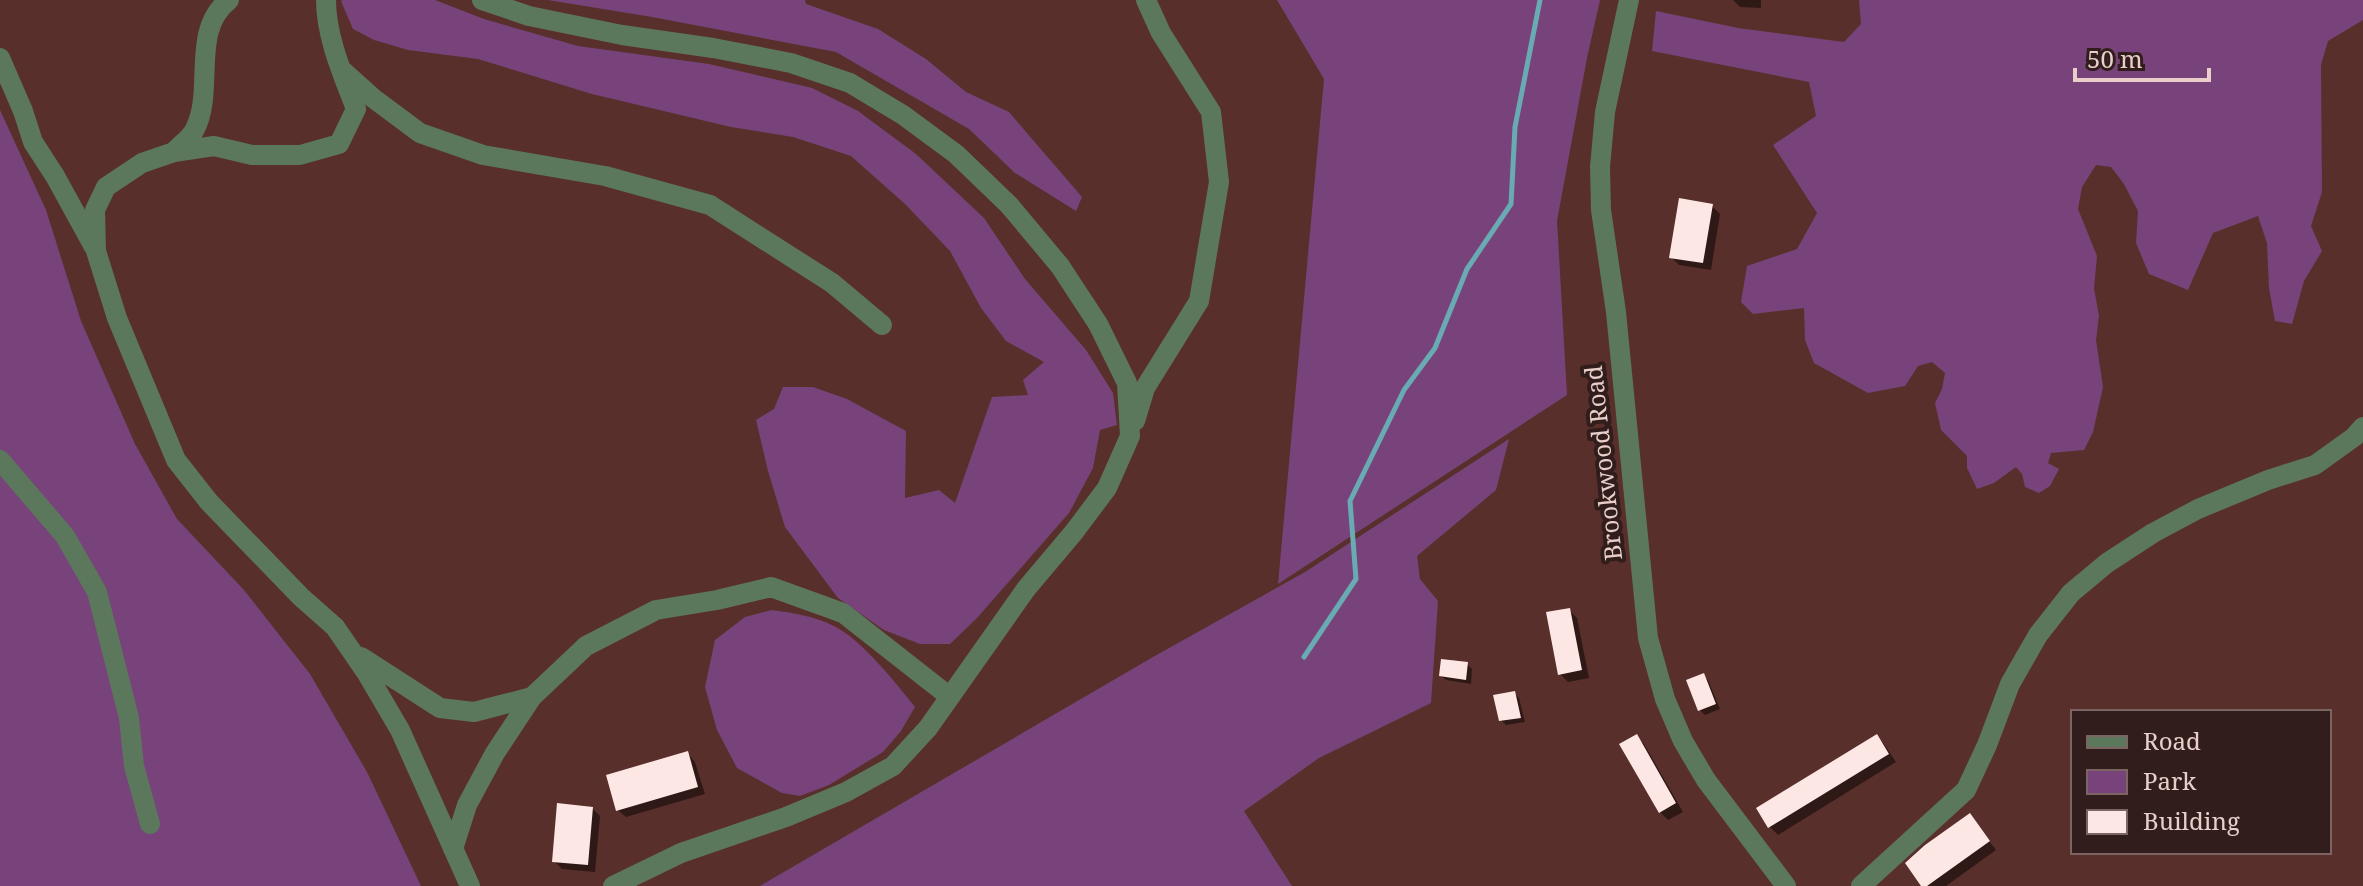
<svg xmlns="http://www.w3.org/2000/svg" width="2363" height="886" viewBox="0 0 2363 886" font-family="'Noto Serif',serif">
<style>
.green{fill:#78437a}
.shadow{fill:#0007}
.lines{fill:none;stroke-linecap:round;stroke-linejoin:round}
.stream{stroke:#69abb2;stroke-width:5}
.building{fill:#fde7e4}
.minor{stroke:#5b775c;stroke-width:20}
.labels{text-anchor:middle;stroke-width:8;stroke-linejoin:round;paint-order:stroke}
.street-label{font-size:24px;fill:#e9ceca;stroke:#311e1c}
</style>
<rect width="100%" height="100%" fill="#592f2b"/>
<!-- green -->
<path class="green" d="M343,0H435L484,19L578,46L709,64L812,88L858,111L916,154L984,218L1025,279L1086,350L1113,393L1117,425L1100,430L1093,468L1069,513L977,618L950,644H920L884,630L838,598L785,527L768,471L756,420L774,409L783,387H813L847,399L906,431L905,498L939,490L955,503L992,397L1028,395L1023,380L1044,362L1006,341L981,308L950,251L905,204L851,156L793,137L731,127L592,94L478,59L408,50L374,40L353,29L341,1Z
M548,0H805L806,4L878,29L926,59L966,92L1009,112L1082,197L1076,211L1015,173L969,129L836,52L652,17Z
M1277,0H1600L1587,58L1557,221L1567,395L1278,584L1324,79Z
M1859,0H2363V20L2328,41L2321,65L2322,192L2311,226L2322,251L2304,281L2292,324L2275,321L2269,288L2267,243L2258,216L2213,233L2188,290L2149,274L2136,243L2138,211L2124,184L2111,167L2096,165L2082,187L2078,209L2097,256L2094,288L2099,316L2096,340L2103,387L2093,432L2084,450L2051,453L2048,463L2059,469L2050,486L2039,493L2025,487L2022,474L2016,467L1994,483L1977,489L1967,468V456L1941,430L1935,403L1942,389L1945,373L1932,362L1918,366L1905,386L1868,393L1814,363L1805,340L1804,308L1753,314L1741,302L1747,266L1797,249L1817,213L1773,145L1816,116L1809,82L1652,51L1656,11L1738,28L1844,42L1861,24Z
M0,110L46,210L81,321L135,444L177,519L244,590L310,674L367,772L421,886H0Z
M1509,439L1496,490L1417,556L1420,579L1438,601L1431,703L1319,758L1244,811L1292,886H760L1153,657L1305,572Z
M772,610C793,613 814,616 834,626C862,640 895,682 915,707L901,731L883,752L829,785L800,796L782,793L737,768L717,730L705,687L715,640L745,617Z"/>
<!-- shadow -->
<path class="shadow" d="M1733,0H1761V8L1740,7Z
M1712,206L1720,214L1711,270L1679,265L1671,257Z
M1569,610L1577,618L1589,678L1568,682L1560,674Z
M1467,664L1472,669L1471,684L1446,680L1441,676Z
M1703,676L1708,680L1720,709L1705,715L1700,710Z
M1514,693L1519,698L1525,722L1506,725L1501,720Z
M1636,736L1644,744L1683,812L1668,820L1660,812Z
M1877,736L1884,744L1896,762L1778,835L1770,827L1759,809Z
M688,754L695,762L705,794L626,817L618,810Z
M592,808L600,816L595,872L562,869L554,861Z
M1970,816L1996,850L1946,886H1924Z"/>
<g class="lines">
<!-- stream -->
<path class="stream" d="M1304,657L1356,579L1350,501L1404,390L1435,348L1467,269L1511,204L1515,127L1540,0"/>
</g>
<!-- building -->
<path class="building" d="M1679,198L1713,204L1703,263L1669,258Z
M1570,608L1582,670L1558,675L1546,612Z
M1441,659L1468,662L1466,680L1439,676Z
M1704,673L1716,704L1698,711L1686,680Z
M1515,691L1521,718L1499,721L1493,695Z
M1637,734L1676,803L1659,813L1619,744Z
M1877,734L1889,754L1768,828L1756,808Z
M688,751L698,787L616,811L606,775Z
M557,803L593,807L588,865L552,862Z
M1970,813L1990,841L1927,886H1921L1905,863L1925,845Z"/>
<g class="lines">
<!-- minor -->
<path class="minor" d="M326,0C326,37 343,75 356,109L339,144L300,155H252L214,146L174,152L142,163L106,187L95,210L96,251L117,318L176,460L209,502L301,597L335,627L366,672L400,730L470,886
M482,0L529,16L622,35L713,48L791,63L850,83L903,115L956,154L1009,205L1060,266L1098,324L1127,383L1130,436L1107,488L1074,532L1026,589L928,728L893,766L846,792L786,817L681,853L613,886
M1629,0L1605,112L1600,167L1601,210L1616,312L1648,638L1665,699L1683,741L1706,780L1786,886
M0,58L23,111L33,142L55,176L94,247
M344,72L373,98L420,133L483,155L605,176L710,205L832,283L882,325
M174,152C180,145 191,138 195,129C215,90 190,30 229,0
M1135,421L1145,388L1199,301L1219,182L1211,112L1161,33L1146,0
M0,460L65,536L97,592L129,718L134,766L150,824
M361,657L440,708L474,712L532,697
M453,849L467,805L495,753L532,697L586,646L656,610L717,600L771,587L843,613L950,697
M1861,886L1966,790L1987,745L2010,684L2038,635L2071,593L2107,563L2153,533L2198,509L2268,480L2315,465L2354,437L2363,427"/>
</g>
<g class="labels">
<!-- street labels -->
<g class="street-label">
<text transform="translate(1604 463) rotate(-96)" y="8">Brookwood Road</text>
</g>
</g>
<!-- legend -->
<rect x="2071" y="710" width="260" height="144" fill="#311e1c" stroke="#7b6462" stroke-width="2"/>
<rect x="2087" y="736" width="40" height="12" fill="#5b775c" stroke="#7b6462" stroke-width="2"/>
<text x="2143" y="750" font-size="24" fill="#e9ceca">Road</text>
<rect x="2087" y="770" width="40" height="24" fill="#78437a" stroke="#7b6462" stroke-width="2"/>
<text x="2143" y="790" font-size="24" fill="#e9ceca">Park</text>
<rect x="2087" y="810" width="40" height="24" fill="#fde7e4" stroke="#7b6462" stroke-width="2"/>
<text x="2143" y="830" font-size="24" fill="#e9ceca">Building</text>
<!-- scale -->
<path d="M2075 68v12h134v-12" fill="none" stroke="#e9ceca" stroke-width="4"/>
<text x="2087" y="68" font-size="24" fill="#e9ceca" stroke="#311e1c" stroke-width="6" paint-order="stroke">50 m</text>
</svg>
